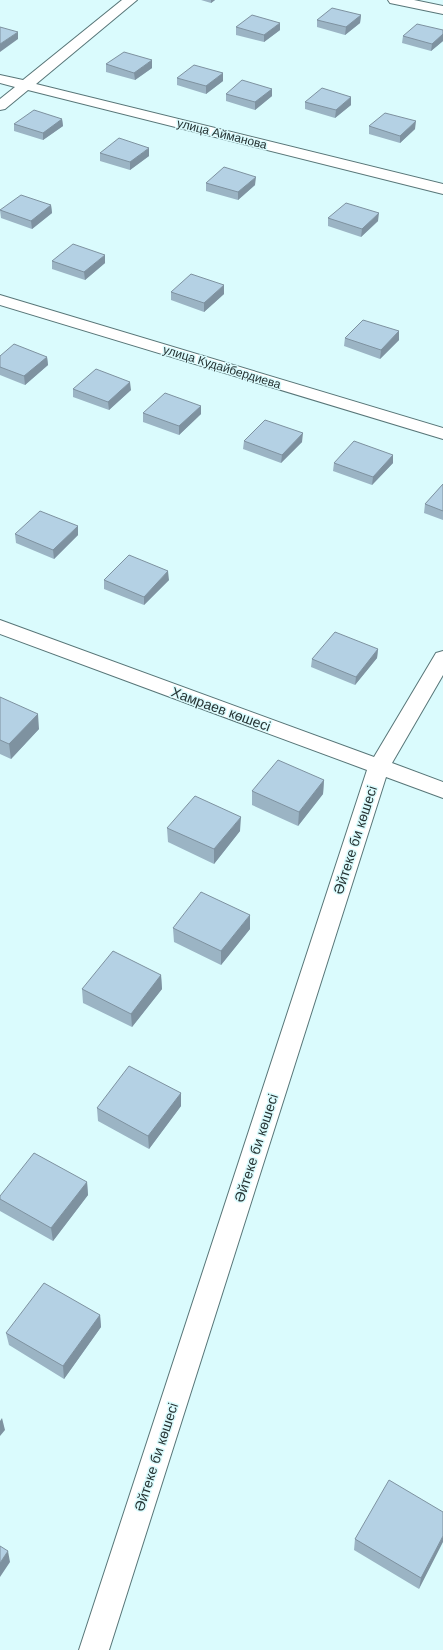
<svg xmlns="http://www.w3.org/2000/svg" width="443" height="1650" viewBox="0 0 443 1650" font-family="Arial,sans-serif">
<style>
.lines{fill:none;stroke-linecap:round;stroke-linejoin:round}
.minor-casing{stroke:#587678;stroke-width:2}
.minor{fill:#fff;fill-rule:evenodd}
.wall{fill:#9bb4c4}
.shaded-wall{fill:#7e92a0}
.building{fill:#b4d1e4;stroke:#7e92a0}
.labels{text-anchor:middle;stroke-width:3;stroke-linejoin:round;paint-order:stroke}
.far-street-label{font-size:12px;fill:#253232;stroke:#dafbfd}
.street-label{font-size:14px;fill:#253232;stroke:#dafbfd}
</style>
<rect width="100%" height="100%" fill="#dafbfd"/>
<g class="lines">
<!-- minor casing -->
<g class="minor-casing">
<path id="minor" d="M122,0H137L36,84L443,184V194L28,90L5,109L0,110V99L15,87L0,83V75L23,80Z
M388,0H414L443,6V14L390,3Z
M0,295L443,428V439L0,305Z
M0,620L374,757L436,653L443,651V675L392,763L443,782V798L386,777L109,1650H79L367,770L0,634Z"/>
</g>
<!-- minor -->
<use href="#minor" class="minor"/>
</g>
<!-- wall -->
<path class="wall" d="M201,0H215L211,3Z
M361,15L360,23L345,35L317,27V20Z
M236,27L280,30L264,42L236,35Z
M443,30V41L431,51L402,43L403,36Z
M106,64L152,68L135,80L106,72Z
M177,78L223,81L206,94L177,85Z
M272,89V96L255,110L226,101V94Z
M305,102L351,105L335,118L305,109Z
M62,119L63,126L43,140L14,131V124Z
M369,126L415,129L400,143L369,134Z
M100,153L149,156L130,170L100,161Z
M206,183L255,185L238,200L206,191Z
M51,205L52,213L32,229L1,218L0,210Z
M328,218L378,221L361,237L328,226Z
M52,261L105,263L85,280L52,269Z
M171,292L224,294L204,312L171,300Z
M399,331V340L380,359L344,346L345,338Z
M0,356L47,357L48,365L25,385L0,375Z
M73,389L131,390L109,410L73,397Z
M201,406V414L179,435L143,422V413Z
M244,441L302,442L281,463L243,449Z
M393,455V463L372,485L333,471L334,463Z
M443,484V520L424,513L425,504Z
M15,534L78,535L54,559L16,543Z
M104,580H169L144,605L104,589Z
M378,649L377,658L355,685L311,667L312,659Z
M0,697L39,729L11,759L0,754Z
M324,780L323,794L298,826L252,805V791Z
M167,828L240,831L214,864L168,842Z
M173,928L250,929L221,965L174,942Z
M161,975L162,989L132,1027L83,1003L82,989Z
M181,1093V1106L149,1149L98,1121L97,1108Z
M87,1182L88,1195L53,1241L0,1211V1196Z
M100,1315L101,1327L64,1379L9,1345L6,1333Z
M443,1512L419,1589L354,1550L355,1539Z"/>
<!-- shaded-wall -->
<path class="shaded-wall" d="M211,0H215L211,3Z
M361,15L360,23L345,35L346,27Z
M280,23V30L264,42V35Z
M18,32V39L0,52V44Z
M443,34V41L431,51L432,44Z
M152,60V68L135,80L134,73Z
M223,73V81L206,94V86Z
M272,89V96L255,110V102Z
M351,97V105L335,118L336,110Z
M62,119L63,126L43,140V133Z
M416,121L415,129L400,143V136Z
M149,148V156L130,170V162Z
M256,177L255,185L238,200V192Z
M51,205L52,213L32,229L31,221Z
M379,213L378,221L361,237L362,229Z
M105,255V263L85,280L84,272Z
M224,285V294L204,312V303Z
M399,331V340L380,359L381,350Z
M47,357L48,365L25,385L24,376Z
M130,382L131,390L109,410L108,402Z
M201,406V414L179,435V426Z
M303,433L302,442L281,463L282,455Z
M393,455V463L372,485L373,477Z
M78,526V535L54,559L53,550Z
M168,571L169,580L144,605V597Z
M378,649L377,658L355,685L356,677Z
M38,714L39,729L11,759L9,744Z
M324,780L323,794L298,826L299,812Z
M241,817L240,831L214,864V849Z
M250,915V929L221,965V951Z
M161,975L162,989L132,1027L131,1014Z
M181,1093V1106L149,1149L148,1136Z
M87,1182L88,1195L53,1241L51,1228Z
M100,1315L101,1327L64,1379L63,1366Z
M2,1418L5,1430L0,1436V1421Z
M443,1536V1542L419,1589L421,1578Z
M8,1551L10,1562L0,1577V1563Z"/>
<!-- building -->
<path class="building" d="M332,8L361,15L346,27L317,20Z
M252,15L280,23L264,35L236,27Z
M417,24L443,30V34L432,44L403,36Z
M0,27L18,32L0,44Z
M124,52L152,60L134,73L106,64Z
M194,65L223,73L206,86L177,78Z
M242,80L272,89L255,102L226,94Z
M322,88L351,97L336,110L305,102Z
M34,110L62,119L43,133L14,124Z
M385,113L416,121L400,136L369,126Z
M119,138L149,148L130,162L100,153Z
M224,167L256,177L238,192L206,183Z
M21,195L51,205L31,221L0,210Z
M346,203L379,213L362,229L328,218Z
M73,244L105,255L84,272L52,261Z
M191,274L224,285L204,303L171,292Z
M363,320L399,331L381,350L345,338Z
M14,344L47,357L24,376L0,367V356Z
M96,369L130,382L108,402L73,389Z
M165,393L201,406L179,426L143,413Z
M265,420L303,433L282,455L244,441Z
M354,441L393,455L373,477L334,463Z
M443,484V511L425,504Z
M40,511L78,526L53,550L15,534Z
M129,555L168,571L144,597L104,580Z
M335,632L378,649L356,677L312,659Z
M0,697L38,714L9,744L0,740Z
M278,760L324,780L299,812L252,791Z
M195,796L241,817L214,849L167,828Z
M201,892L250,915L221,951L173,928Z
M113,951L161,975L131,1014L82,989Z
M129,1066L181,1093L148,1136L97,1108Z
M34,1153L87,1182L51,1228L0,1199V1196Z
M44,1283L100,1315L63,1366L6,1333Z
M389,1480L443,1512V1536L421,1578L355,1539Z
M0,1546L8,1551L0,1563Z"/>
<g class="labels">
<!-- far-street labels -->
<g class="far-street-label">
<text transform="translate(222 134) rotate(14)" y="4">улица Айманова</text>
<text transform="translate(222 367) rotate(17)" y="4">улица Кудайбердиева</text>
</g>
<!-- street labels -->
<g class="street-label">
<text transform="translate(221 709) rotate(20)" y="5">Хамраев көшесі</text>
<text transform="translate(355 840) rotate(-72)" y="5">Әйтеке би көшесі</text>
<text transform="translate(256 1148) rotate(-72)" y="5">Әйтеке би көшесі</text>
<text transform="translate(156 1457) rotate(-72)" y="5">Әйтеке би көшесі</text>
</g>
</g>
</svg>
